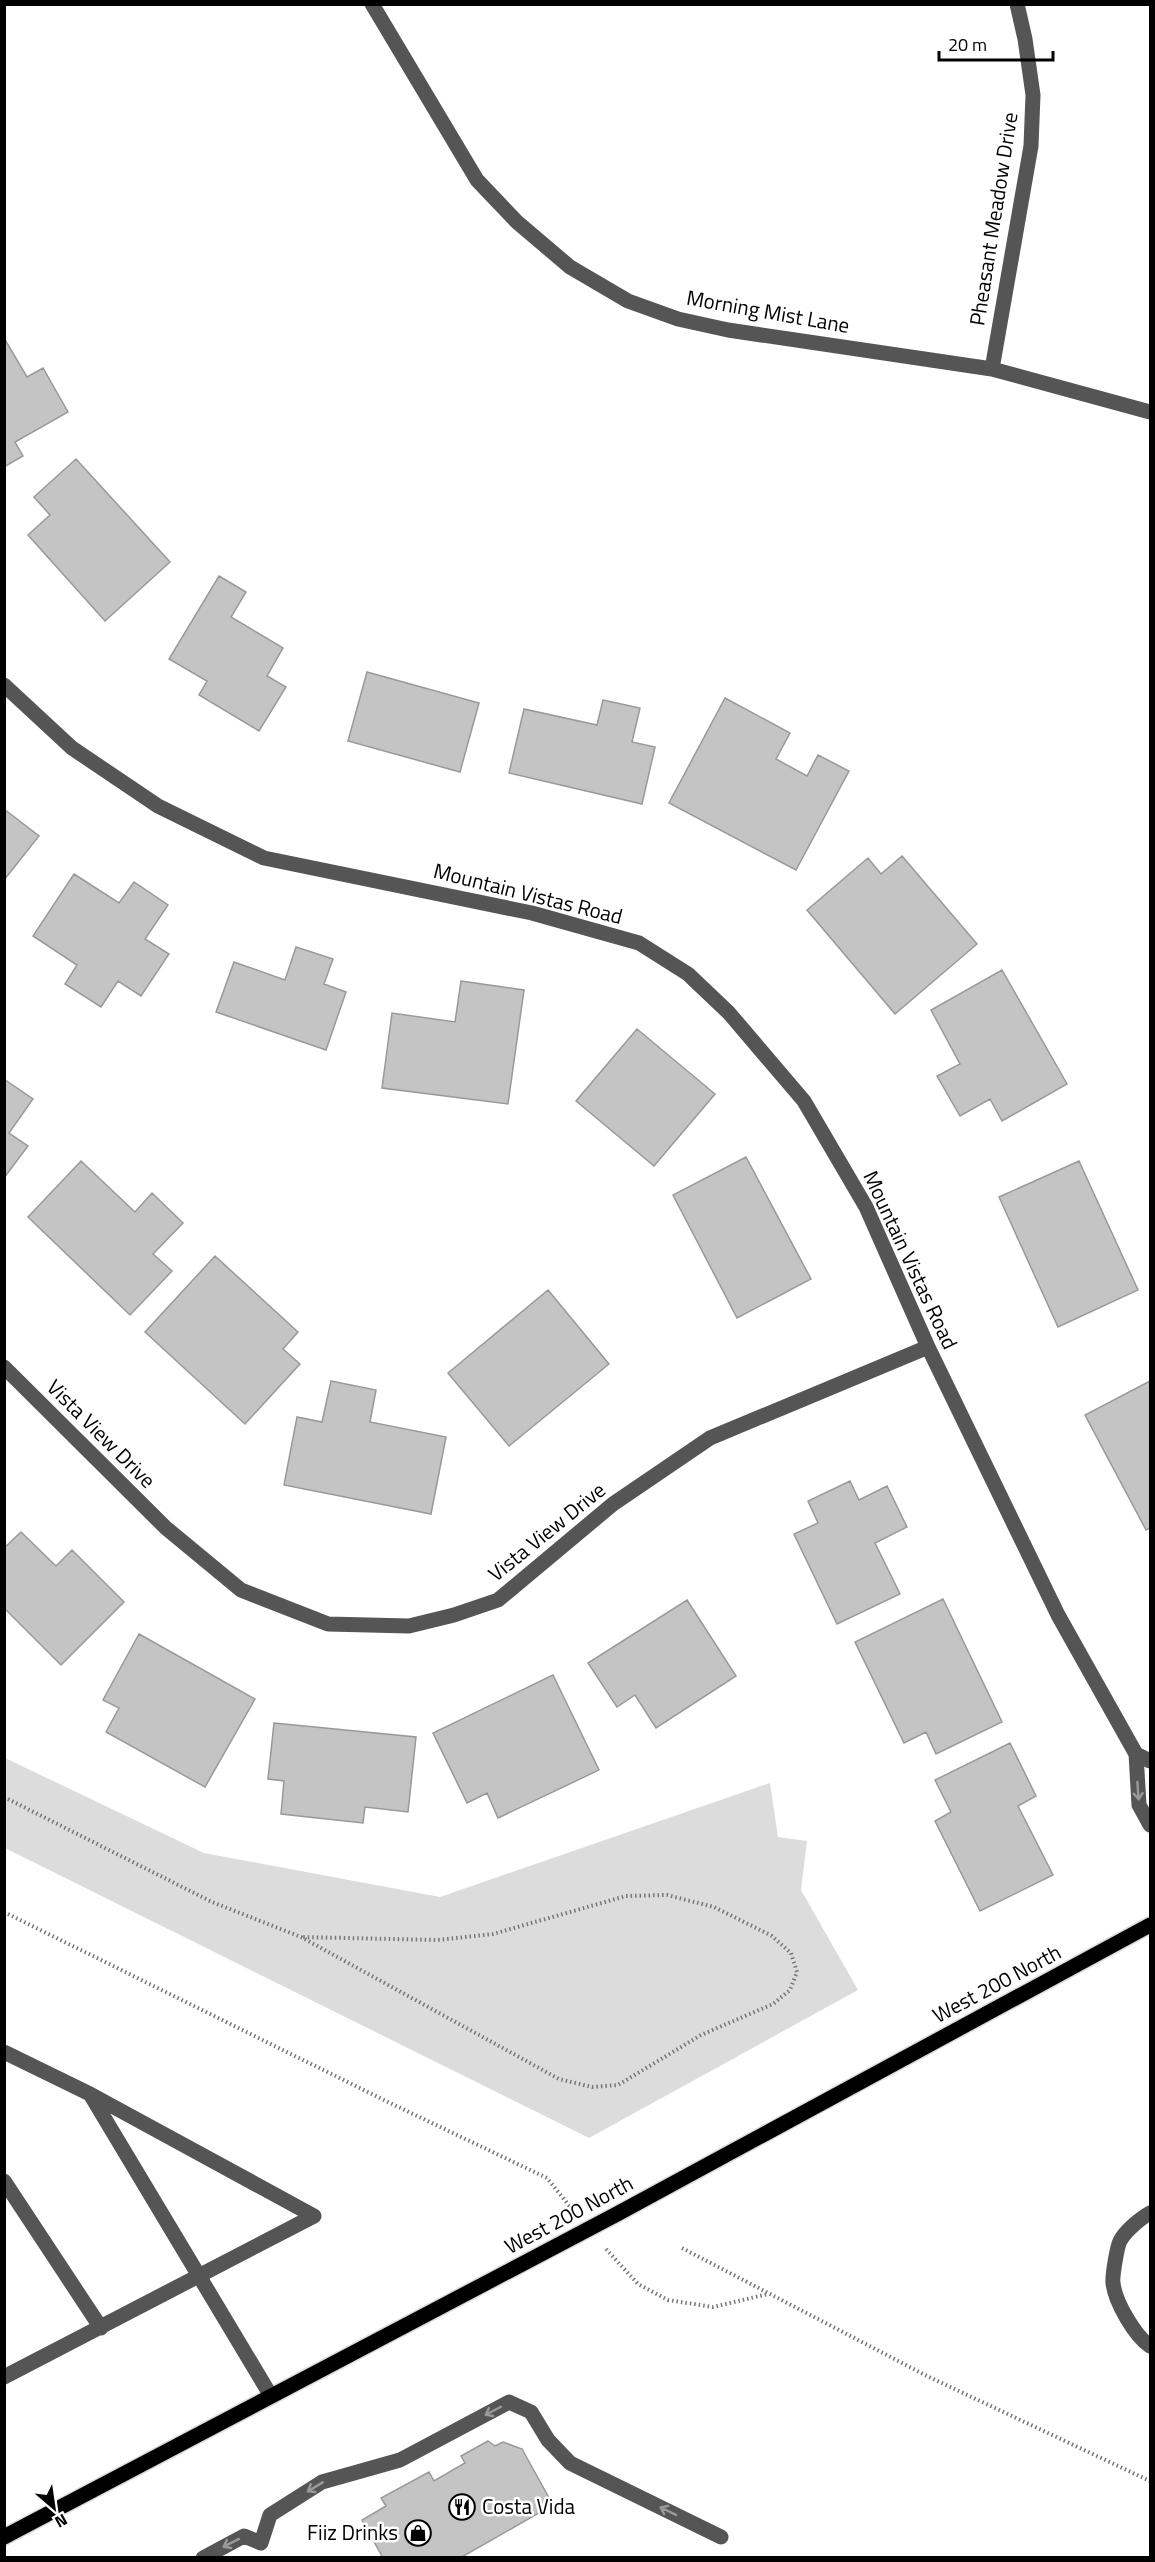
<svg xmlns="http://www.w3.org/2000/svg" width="1155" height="2562" viewBox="0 0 1155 2562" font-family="'Titillium Web',sans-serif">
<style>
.green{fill:#dcdcdc}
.building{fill:#c4c4c4;stroke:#999;stroke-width:1.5}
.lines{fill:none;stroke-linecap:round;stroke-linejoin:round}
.major-casing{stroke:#dbdbdb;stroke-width:18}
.path{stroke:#777;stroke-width:4;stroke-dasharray:1.5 3;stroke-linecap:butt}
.minor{stroke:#555;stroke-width:15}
.major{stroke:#000;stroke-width:15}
.oneway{stroke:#999}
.labels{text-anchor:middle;stroke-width:5;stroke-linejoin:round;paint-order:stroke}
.street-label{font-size:21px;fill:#000;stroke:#fff}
.poi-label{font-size:21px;fill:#000;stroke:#fff;text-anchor:start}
</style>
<rect width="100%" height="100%" fill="#fff"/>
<!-- green -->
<path class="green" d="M5,1758L204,1853L440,1897L770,1783L778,1837L807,1841L801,1890L858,1990L589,2138L5,1848Z"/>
<!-- building -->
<path class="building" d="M4,338L27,377L43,368L68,412L15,442L23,456L4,467Z
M76,459L170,562L105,621L28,535L50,515L34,497Z
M219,576L246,592L231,617L283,648L267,676L286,687L259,731L199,695L207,681L169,659Z
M367,672L479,703L460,772L348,741Z
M725,698L790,733L776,759L807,776L818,755L849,771L796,870L669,803Z
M603,700L640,708L632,742L655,747L642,804L509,773L524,709L597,725Z
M4,809L39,836L4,880Z
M902,856L977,944L895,1014L807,910L868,858L881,874Z
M74,874L119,903L134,882L168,905L145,939L169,954L141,996L118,981L101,1007L65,984L77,965L33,936Z
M296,947L333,959L324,984L346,992L326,1050L216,1012L234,962L285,980Z
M1002,970L1067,1084L1002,1121L990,1099L960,1116L937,1076L960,1064L931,1010Z
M461,981L524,990L508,1104L382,1088L392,1013L455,1022Z
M637,1029L715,1094L654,1166L576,1101Z
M4,1079L33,1099L9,1133L28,1146L4,1178Z
M746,1157L811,1279L737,1318L673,1195Z
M81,1161L135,1212L152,1193L183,1223L153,1254L172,1271L130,1315L28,1217Z
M1079,1161L1138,1290L1058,1327L999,1197Z
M215,1256L298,1332L283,1349L300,1364L245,1424L145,1332Z
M548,1290L609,1364L509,1446L448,1373Z
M331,1381L376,1390L370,1422L446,1437L431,1514L284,1485L297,1417L322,1422Z
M1150,1381V1528L1146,1530L1085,1415Z
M850,1481L859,1500L887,1486L907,1527L875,1543L900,1594L837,1624L794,1534L818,1523L808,1501Z
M21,1532L56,1566L72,1550L124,1602L61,1665L4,1608V1548Z
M943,1599L1002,1722L936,1754L926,1732L904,1743L855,1642Z
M687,1600L736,1676L656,1728L635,1695L617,1707L588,1663Z
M139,1634L255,1699L205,1787L106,1732L119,1708L103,1700Z
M553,1675L599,1770L498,1818L487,1793L467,1803L433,1733Z
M274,1723L416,1737L408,1812L365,1807L363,1823L281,1814L284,1781L268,1779Z
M1010,1743L1036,1796L1018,1806L1053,1875L980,1911L935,1821L951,1812L935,1780Z
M488,2441L495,2446L503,2442L522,2449L553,2505L460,2558H383L362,2520L386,2506L381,2498L429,2472L434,2481L465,2463L461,2456Z"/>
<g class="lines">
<!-- major casing -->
<g class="major-casing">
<path id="major" d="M4,2537L617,2214L1150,1925"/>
</g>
<!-- path -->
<path class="path" d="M4,1797L212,1902L301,1937L559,2079L592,2087L618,2085L701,2035L773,2004L790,1990L797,1972L791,1953L772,1936L714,1907L667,1895L626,1896L493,1934L438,1940L301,1937
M4,1912L388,2102L547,2178L572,2209
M682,2248L927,2376L1150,2481
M606,2249L638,2284L668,2300L713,2307L768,2294"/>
<!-- minor -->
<path class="minor" d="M372,4L477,180L517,222L570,267L628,301L678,319L728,330L992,369L1150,412
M992,369L1031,146L1033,95L1025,39L1017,4
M4,685L72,748L158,806L264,858L532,913L639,943L688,974L729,1013L804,1101L866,1207L928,1347L1058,1615L1136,1754L1139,1805L1150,1825
M4,1367L166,1528L241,1590L328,1624L409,1626L454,1615L498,1600L613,1504L710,1438L928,1347
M1136,1754L1150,1761
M4,2052L90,2094L271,2396
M4,2181L101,2328
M1150,2213C1141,2218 1125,2231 1120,2241C1117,2247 1112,2277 1113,2283C1115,2302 1135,2336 1150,2346
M4,2377L314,2216L90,2094
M203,2558L244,2536L261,2543L270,2515L322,2482L400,2460L509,2402L531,2412L548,2440L570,2463L721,2537"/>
<!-- major -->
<use href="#major" class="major"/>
</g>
<!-- one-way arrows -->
<defs><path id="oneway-shaft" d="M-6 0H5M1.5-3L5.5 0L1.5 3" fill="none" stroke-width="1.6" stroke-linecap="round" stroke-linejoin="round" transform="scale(1.5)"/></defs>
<g class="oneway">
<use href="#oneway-shaft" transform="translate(1138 1791) rotate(86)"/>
<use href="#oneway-shaft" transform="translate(493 2411) rotate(152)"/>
<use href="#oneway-shaft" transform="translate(315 2487) rotate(149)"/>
<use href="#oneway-shaft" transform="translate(668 2511) rotate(-154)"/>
<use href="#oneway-shaft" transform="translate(231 2543) rotate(153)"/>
</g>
<!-- icons -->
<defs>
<g id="restaurant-ring" transform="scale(1.35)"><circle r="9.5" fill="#fff" stroke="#000" stroke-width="1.5"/><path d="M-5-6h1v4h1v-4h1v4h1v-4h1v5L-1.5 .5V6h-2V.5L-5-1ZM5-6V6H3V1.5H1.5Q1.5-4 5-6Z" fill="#000"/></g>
<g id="shop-ring" transform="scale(1.35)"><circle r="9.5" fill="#fff" stroke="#000" stroke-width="1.5"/><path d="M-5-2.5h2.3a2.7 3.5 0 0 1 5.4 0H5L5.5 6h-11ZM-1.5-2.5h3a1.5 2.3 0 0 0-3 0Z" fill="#000"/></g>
</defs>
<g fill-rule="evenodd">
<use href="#restaurant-ring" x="462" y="2507"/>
<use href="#shop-ring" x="418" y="2533"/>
</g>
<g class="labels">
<!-- street labels -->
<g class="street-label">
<text transform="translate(994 219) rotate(-81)" y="7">Pheasant Meadow Drive</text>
<text transform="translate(768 312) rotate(10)" y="7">Morning Mist Lane</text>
<text transform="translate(528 894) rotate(14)" y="7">Mountain Vistas Road</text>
<text transform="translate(910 1260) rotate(65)" y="7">Mountain Vistas Road</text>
<text transform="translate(101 1434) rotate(45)" y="7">Vista View Drive</text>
<text transform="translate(547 1532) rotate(-39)" y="7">Vista View Drive</text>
<text transform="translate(997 1984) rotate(-28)" y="7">West 200 North</text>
<text transform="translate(569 2215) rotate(-28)" y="7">West 200 North</text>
</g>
<!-- poi labels -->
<g class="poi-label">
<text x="482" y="2514">Costa Vida</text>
<text x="398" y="2540" text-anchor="end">Fiiz Drinks</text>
</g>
</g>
<!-- border -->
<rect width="1155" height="2562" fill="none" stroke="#000000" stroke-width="12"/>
<!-- north arrow -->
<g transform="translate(54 2508) rotate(151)" stroke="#ffffff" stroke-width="4.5" paint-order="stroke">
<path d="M0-4.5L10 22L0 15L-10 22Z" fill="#000000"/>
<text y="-9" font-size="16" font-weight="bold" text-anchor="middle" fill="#000000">N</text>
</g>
<!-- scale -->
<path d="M939 51v9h114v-9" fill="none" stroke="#000000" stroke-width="3"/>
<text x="948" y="51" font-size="18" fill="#000000" stroke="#ffffff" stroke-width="4.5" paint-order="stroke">20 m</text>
</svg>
